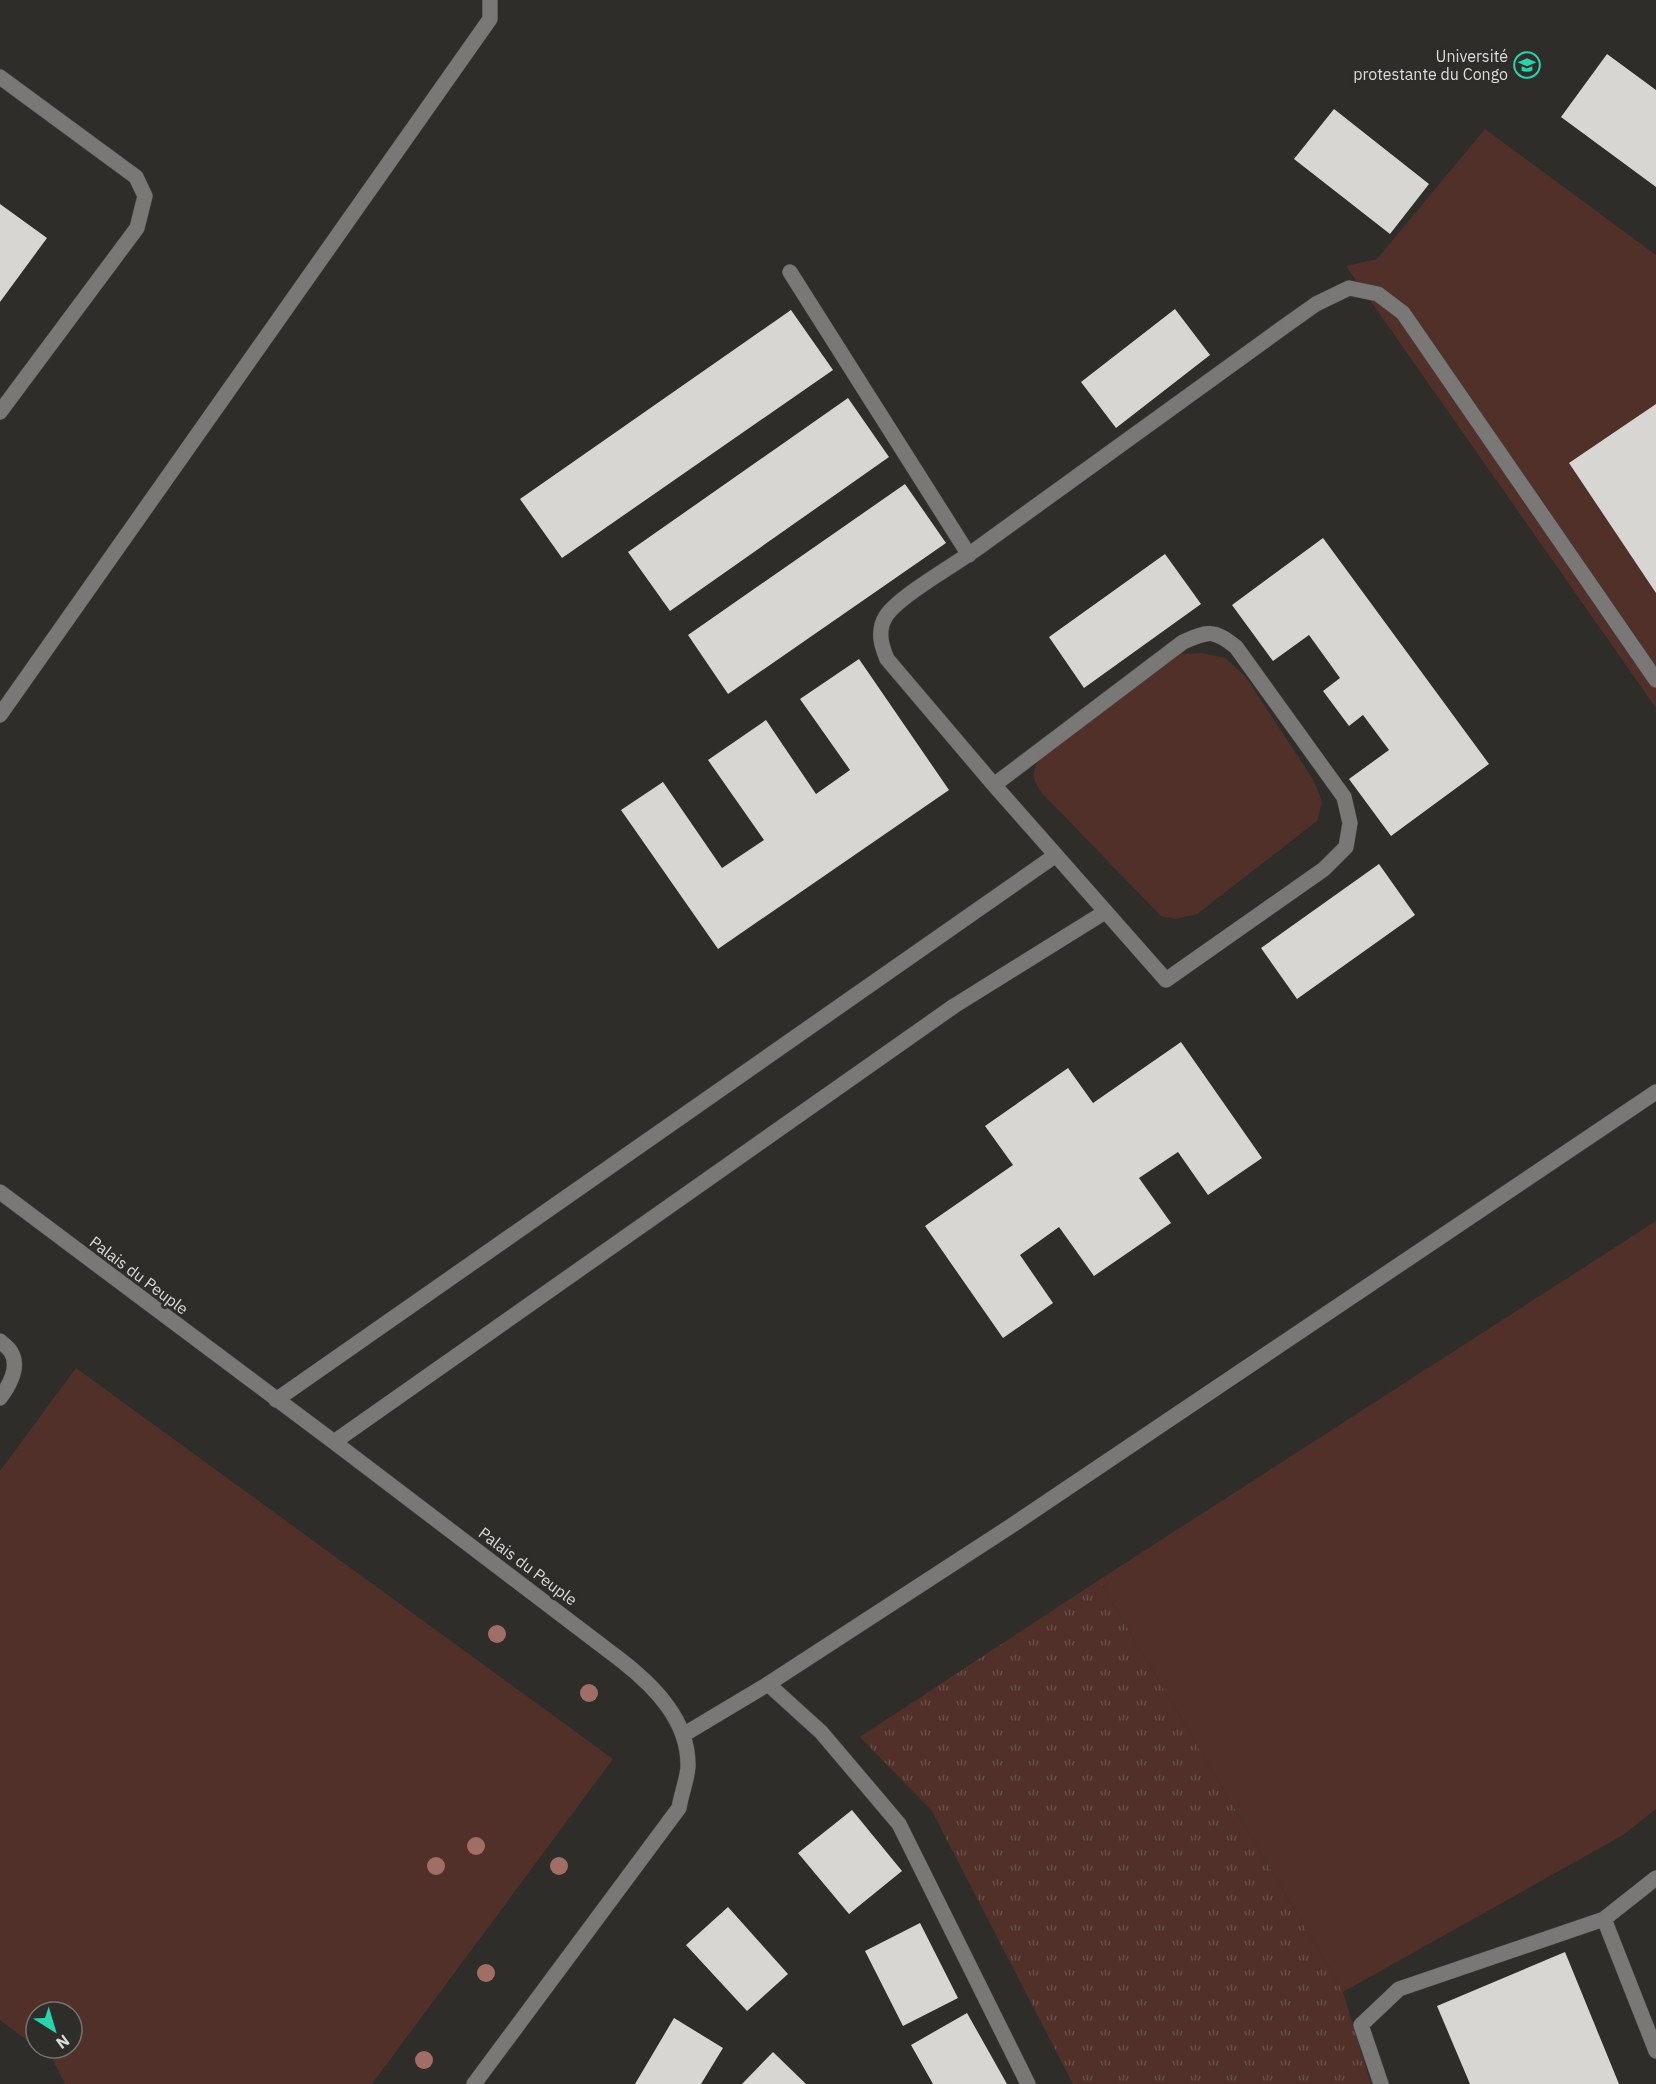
<svg xmlns="http://www.w3.org/2000/svg" width="1656" height="2084" viewBox="0 0 1656 2084" font-family="'IBM Plex Sans',sans-serif">
<style>
.grass{fill:#51302a}
.park{fill:url(#park-tufts)}
.building{fill:#d7d6d3}
.lines{fill:none;stroke-linecap:round;stroke-linejoin:round}
.minor-casing{stroke:#4a4946;stroke-width:16}
.minor{stroke:#797877;stroke-width:15}
.tree{fill:#a16e65}
.labels{text-anchor:middle;stroke-width:6;stroke-linejoin:round;paint-order:stroke}
.poi-label{font-size:16px;fill:#dcdbda;stroke:#2e2d2a;text-anchor:end}
.street-label{font-size:16px;fill:#dcdbda;stroke:#2e2d2a}
</style>
<defs>
<pattern id="park-tufts" width="24" height="20" patternUnits="userSpaceOnUse" patternTransform="scale(1.5)"><rect width="24" height="20" fill="#51302a"/><path d="M3 7l-1-3M5 7V3M7 7l1-3M15 17l-1-3M17 17v-4M19 17l1-3" fill="none" stroke="#694d48"/></pattern>
</defs>
<rect width="100%" height="100%" fill="#2e2d2a"/>
<!-- grass -->
<path class="grass" d="M1485,129L1656,255V708L1346,266L1377,259Z
M1202,653L1225,658L1245,676L1314,781L1322,802L1317,821L1197,914L1176,919L1161,916L1041,792C1032,777 1031,775 1039,759L1180,654Z
M1656,1221V1809L1623,1835L1343,1992L1099,1580Z
M76,1368L613,1759L372,2084H65L52,2058L38,2048H72V2012H36V2047L0,2020V1471Z"/>
<!-- park -->
<path class="park" d="M1099,1580L1343,1992L1371,2084H1073L932,1811L860,1737Z"/>
<!-- building -->
<path class="building" d="M1607,54L1656,90V187L1561,117Z
M1334,109L1429,184L1390,234L1294,159Z
M0,204L47,238L0,302Z
M1175,309L1210,355L1116,428L1081,382Z
M791,310L833,370L562,558L520,499Z
M848,398L889,457L670,611L628,552Z
M1656,404V593L1569,463Z
M905,484L946,543L728,694L688,635Z
M1323,538L1489,764L1391,836L1349,779L1389,750L1363,715L1349,726L1323,691L1340,678L1309,635L1273,661L1232,605Z
M1165,554L1201,604L1084,688L1049,637Z
M859,659L949,790L718,949L621,810L663,782L722,868L764,840L708,760L766,720L816,794L850,770L800,699Z
M1379,864L1415,915L1297,999L1261,948Z
M1181,1042L1262,1158L1208,1195L1178,1152L1139,1178L1171,1223L1094,1276L1059,1227L1020,1255L1053,1303L1003,1338L925,1226L1013,1165L985,1126L1068,1068L1093,1103Z
M852,1810L902,1871L849,1914L798,1853Z
M728,1907L788,1974L747,2011L686,1945Z
M920,1923L958,1998L903,2026L865,1951Z
M1565,1952L1619,2084H1470L1437,2006Z
M967,2013L1007,2084H933L911,2045Z
M674,2018L723,2048L701,2084H635Z
M773,2052L806,2084H742Z"/>
<g class="lines">
<!-- minor casing -->
<g class="minor-casing">
<path id="minor" d="M0,77L136,177L145,196L137,228L0,412
M790,272L969,555
M0,715L490,19V0
M994,785L1183,642C1209,631 1213,629 1236,647L1344,797L1350,823L1346,847L1324,869L1166,980L994,785L887,659C881,645 877,630 886,616C899,596 956,564 978,548C1080,474 1182,400 1285,326L1316,304L1349,288L1378,294L1403,313L1656,680
M0,1192L334,1442L622,1661C655,1687 689,1721 688,1767C687,1780 681,1795 679,1808L474,2084
M0,1341C3,1344 9,1348 11,1352C20,1367 9,1386 0,1398
M276,1400L1056,855
M334,1442L954,1006L1105,912
M768,1684L821,1732L899,1824L1028,2084
M683,1735L768,1684L1011,1526L1656,1092
M1604,1919L1656,2051
M1381,2084L1361,2025L1399,1989L1604,1919L1656,1878"/>
</g>
<!-- minor -->
<use href="#minor" class="minor"/>
</g>
<!-- trees -->
<g class="tree">
<circle cx="497" cy="1634" r="9"/>
<circle cx="589" cy="1693" r="9"/>
<circle cx="476" cy="1846" r="9"/>
<circle cx="436" cy="1866" r="9"/>
<circle cx="559" cy="1866" r="9"/>
<circle cx="486" cy="1973" r="9"/>
<circle cx="424" cy="2060" r="9"/>
</g>
<!-- icons -->
<defs>
<g id="university-ring" transform="scale(1.35)"><circle r="9.5" fill="#2e2d2a" stroke="#27d5ad" stroke-width="1.5"/><path d="M0-5L7-2L0 1L-7-2ZM-4 1L0 2.5L4 1V4Q0 6-4 4Z" fill="#27d5ad"/></g>
</defs>
<g fill-rule="evenodd">
<use href="#university-ring" x="1527" y="65"/>
</g>
<g class="labels">
<!-- poi labels -->
<g class="poi-label">
<text x="1508" y="62">Université<tspan x="1508" dy="18">protestante du Congo</tspan></text>
</g>
<!-- street labels -->
<g class="street-label">
<text transform="translate(139 1275) rotate(37)" y="6">Palais du Peuple</text>
<text transform="translate(528 1566) rotate(37)" y="6">Palais du Peuple</text>
</g>
</g>
<!-- north arrow -->
<g transform="translate(54 2030) rotate(143)"><circle r="28" fill="#2e2d2a" stroke="#747370" stroke-width="1.5"/>
<path d="M0-4.5L10 22L0 15L-10 22Z" fill="#27d5ad"/>
<text y="-9" font-size="16" font-weight="bold" text-anchor="middle" fill="#dcdbda">N</text>
</g>
</svg>
